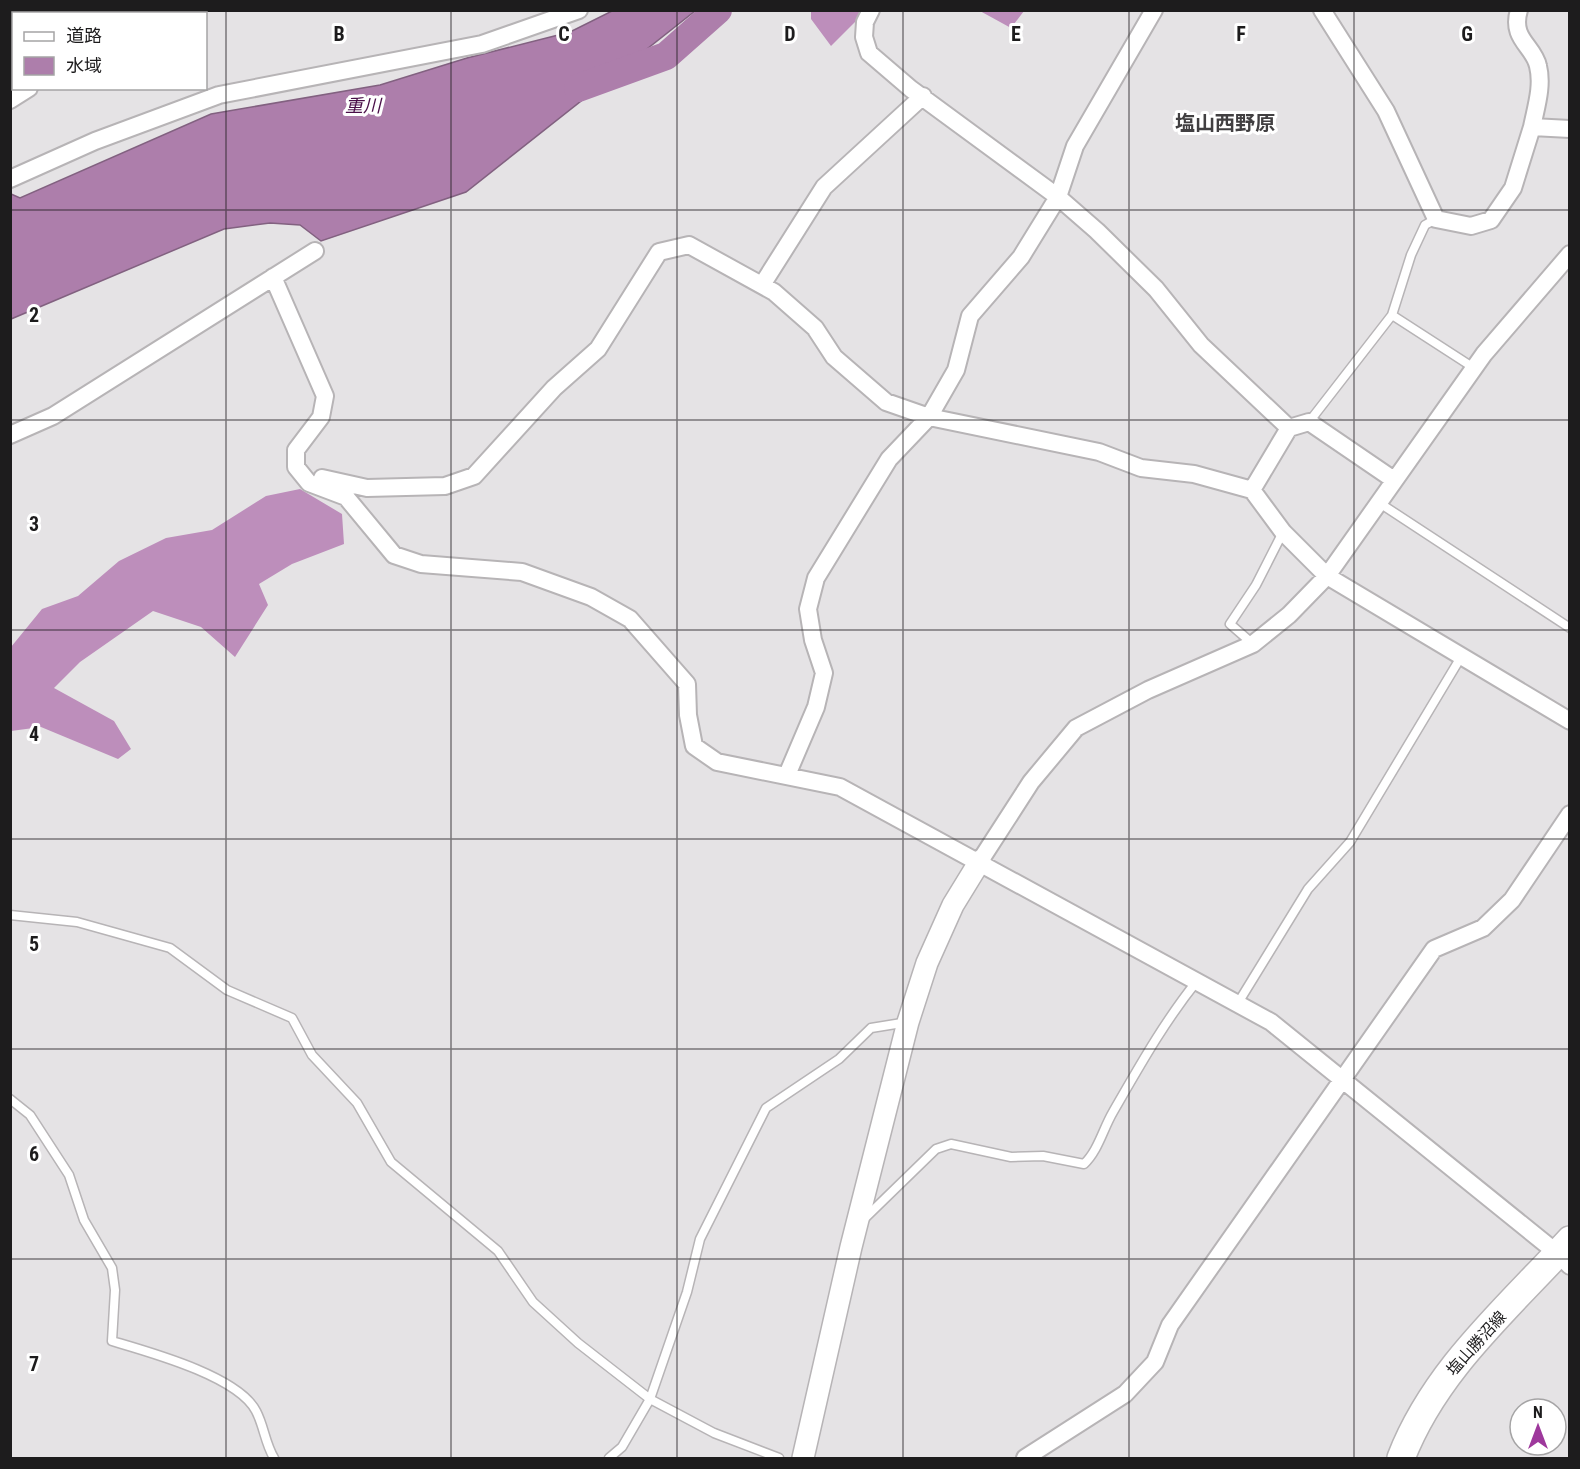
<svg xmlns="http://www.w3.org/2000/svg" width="1580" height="1469" viewBox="0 0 1580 1469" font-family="'Roboto Condensed','Noto Sans JP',sans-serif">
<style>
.forest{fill:#bd8ebb}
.water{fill:#ad7eab;stroke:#826180;stroke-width:1.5}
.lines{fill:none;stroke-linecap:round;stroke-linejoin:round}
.river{stroke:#ad7eab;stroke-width:28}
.service-casing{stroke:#b7b4b6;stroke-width:11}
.minor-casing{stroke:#b7b4b6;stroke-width:20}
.tertiary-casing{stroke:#b7b4b6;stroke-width:24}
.primary-casing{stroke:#b7b4b6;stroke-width:30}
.service{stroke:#fff;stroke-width:8}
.minor{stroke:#fff;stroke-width:16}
.tertiary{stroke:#fff;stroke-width:21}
.primary{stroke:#fff;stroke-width:27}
.grid{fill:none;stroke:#1d1c1d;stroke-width:1.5;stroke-opacity:0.55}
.labels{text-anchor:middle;stroke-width:6;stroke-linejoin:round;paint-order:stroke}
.street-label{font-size:16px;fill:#1d1c1d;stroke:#fff}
.water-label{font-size:18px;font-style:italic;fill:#490e48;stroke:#fff}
.quarter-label{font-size:20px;font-weight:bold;fill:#413f41;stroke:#fff}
.grid-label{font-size:20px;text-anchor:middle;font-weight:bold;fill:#1d1c1d;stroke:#fff;stroke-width:6;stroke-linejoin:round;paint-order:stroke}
</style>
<rect width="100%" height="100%" fill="#e5e3e5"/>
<!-- forest -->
<path class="forest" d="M811,11V10L860,11L857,20L831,46L811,19Z
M980,11H1024L1011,28Z
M300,489L342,514L344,544L292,564L259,584L268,605L235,657L201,627L153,611L80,662L54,688L114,721L131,749L118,759L41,727L11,731V647L42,609L78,596L119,561L166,538L212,530L266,496Z"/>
<!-- water -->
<path class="water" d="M612,11H695L466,192L321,241L300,225L270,223L224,229L11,319V194L20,198L211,114L380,85L467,58L570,32Z"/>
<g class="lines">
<!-- river -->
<path class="river" d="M578,88L666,56L718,10"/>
<!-- service casing -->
<g class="service-casing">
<path id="service" d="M1392,315L1474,368
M1309,422L1392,315L1411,255L1425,225L1436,219
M1378,502L1570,628
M1253,644L1230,624L1256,585L1283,532
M10,915L77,922L170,948L227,990L292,1018L312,1055L357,1103L391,1162L498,1251L533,1302L578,1343L650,1399L714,1433L779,1458
M1238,1003L1308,889L1350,842L1461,657
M10,1099L30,1115L69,1175L84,1220L112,1268L115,1290L112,1341C149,1352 238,1376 256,1411C264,1426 265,1443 274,1458
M863,1220L936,1149L951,1144L1011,1157L1043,1156L1084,1164C1098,1151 1103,1129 1113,1112C1139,1067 1164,1022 1197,981
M609,1458L622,1447L650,1399L687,1292L700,1239L766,1108L839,1059L871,1028L908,1022"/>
</g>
<!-- minor casing -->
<g class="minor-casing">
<path id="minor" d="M871,10L865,22L864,37L869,53L911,89L1058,197L1097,231L1156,289L1201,345L1289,428
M1322,10L1386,111L1436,219L1471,226L1491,220L1513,188L1532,127L1570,129
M1519,10C1510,39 1534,46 1538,66C1543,86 1536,107 1532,127
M154,14L159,10
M10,100L29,88
M10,179L95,141L219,95L482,44L579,10
M273,277L325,396L321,417L296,450V467L309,483L346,497L394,555L421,564L522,572L591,597L630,619L687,684L688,715L694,746L717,762L840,787L1271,1022L1557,1253L1570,1266
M762,285L824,187L923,96
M10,435L53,416L315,251
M322,478L367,488L445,486L474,476L554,388L598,349L659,252L689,245L774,292L815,328L834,357L886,402L929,417L1099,452L1141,468L1194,474L1252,490L1283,532L1327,576L1570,721
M1252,490L1289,428L1309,422L1394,480
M787,775L816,707L824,673L813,640L808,609L816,578L889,459L929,417L956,370L970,316L1021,257L1058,197L1075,146L1154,10
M980,861L1031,782L1076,728L1148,690L1253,644L1289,615L1327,576L1484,354L1570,254
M1025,1458L1125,1394L1155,1362L1170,1325L1434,949L1483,928L1512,900L1570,814"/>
</g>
<!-- tertiary casing -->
<g class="tertiary-casing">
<path id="tertiary" d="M803,1458L851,1247L908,1022L927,963L953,905L980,861"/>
</g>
<!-- primary casing -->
<g class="primary-casing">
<path id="primary" d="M1401,1458C1435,1370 1507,1309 1570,1240"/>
</g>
<!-- service -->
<use href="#service" class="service"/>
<!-- minor -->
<use href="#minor" class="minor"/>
<!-- tertiary -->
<use href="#tertiary" class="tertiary"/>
<!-- primary -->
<use href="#primary" class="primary"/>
</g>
<!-- grid -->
<path class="grid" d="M226,10V1458M451,10V1458M677,10V1458M903,10V1458M1129,10V1458M1354,10V1458M10,210H1570M10,420H1570M10,630H1570M10,839H1570M10,1049H1570M10,1259H1570"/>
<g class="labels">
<!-- street labels -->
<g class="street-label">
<text transform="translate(1476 1343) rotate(-48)" y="6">塩山勝沼線</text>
</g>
<!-- water labels -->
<g class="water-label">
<text x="363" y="112">重川</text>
</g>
<!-- quarter labels -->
<g class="quarter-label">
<text x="1225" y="130">塩山西野原</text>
</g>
</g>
<g class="grid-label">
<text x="339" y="41">B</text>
<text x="564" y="41">C</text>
<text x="790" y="41">D</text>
<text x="1016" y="41">E</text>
<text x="1241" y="41">F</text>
<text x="1467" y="41">G</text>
<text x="34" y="322">2</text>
<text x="34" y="531">3</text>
<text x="34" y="741">4</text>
<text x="34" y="951">5</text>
<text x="34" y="1161">6</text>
<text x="34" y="1371">7</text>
</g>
<!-- border -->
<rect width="1580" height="1469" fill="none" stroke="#1d1c1d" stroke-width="24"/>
<!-- legend -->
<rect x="12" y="12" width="195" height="78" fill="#ffffff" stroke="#a5a4a5" stroke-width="1.5"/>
<rect x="24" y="32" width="30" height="9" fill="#ffffff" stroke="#a5a4a5" stroke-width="1.5"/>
<text x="66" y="42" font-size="18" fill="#1d1c1d">道路</text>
<rect x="24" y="57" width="30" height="18" fill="#ad7eab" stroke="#a5a4a5" stroke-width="1.5"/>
<text x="66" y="72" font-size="18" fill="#1d1c1d">水域</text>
<!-- north arrow -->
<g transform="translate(1538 1427)"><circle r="28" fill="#ffffff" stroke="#a5a4a5" stroke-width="1.5"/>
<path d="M0-4.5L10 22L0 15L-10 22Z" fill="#9e389c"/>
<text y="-9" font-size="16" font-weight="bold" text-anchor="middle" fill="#1d1c1d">N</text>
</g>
</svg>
